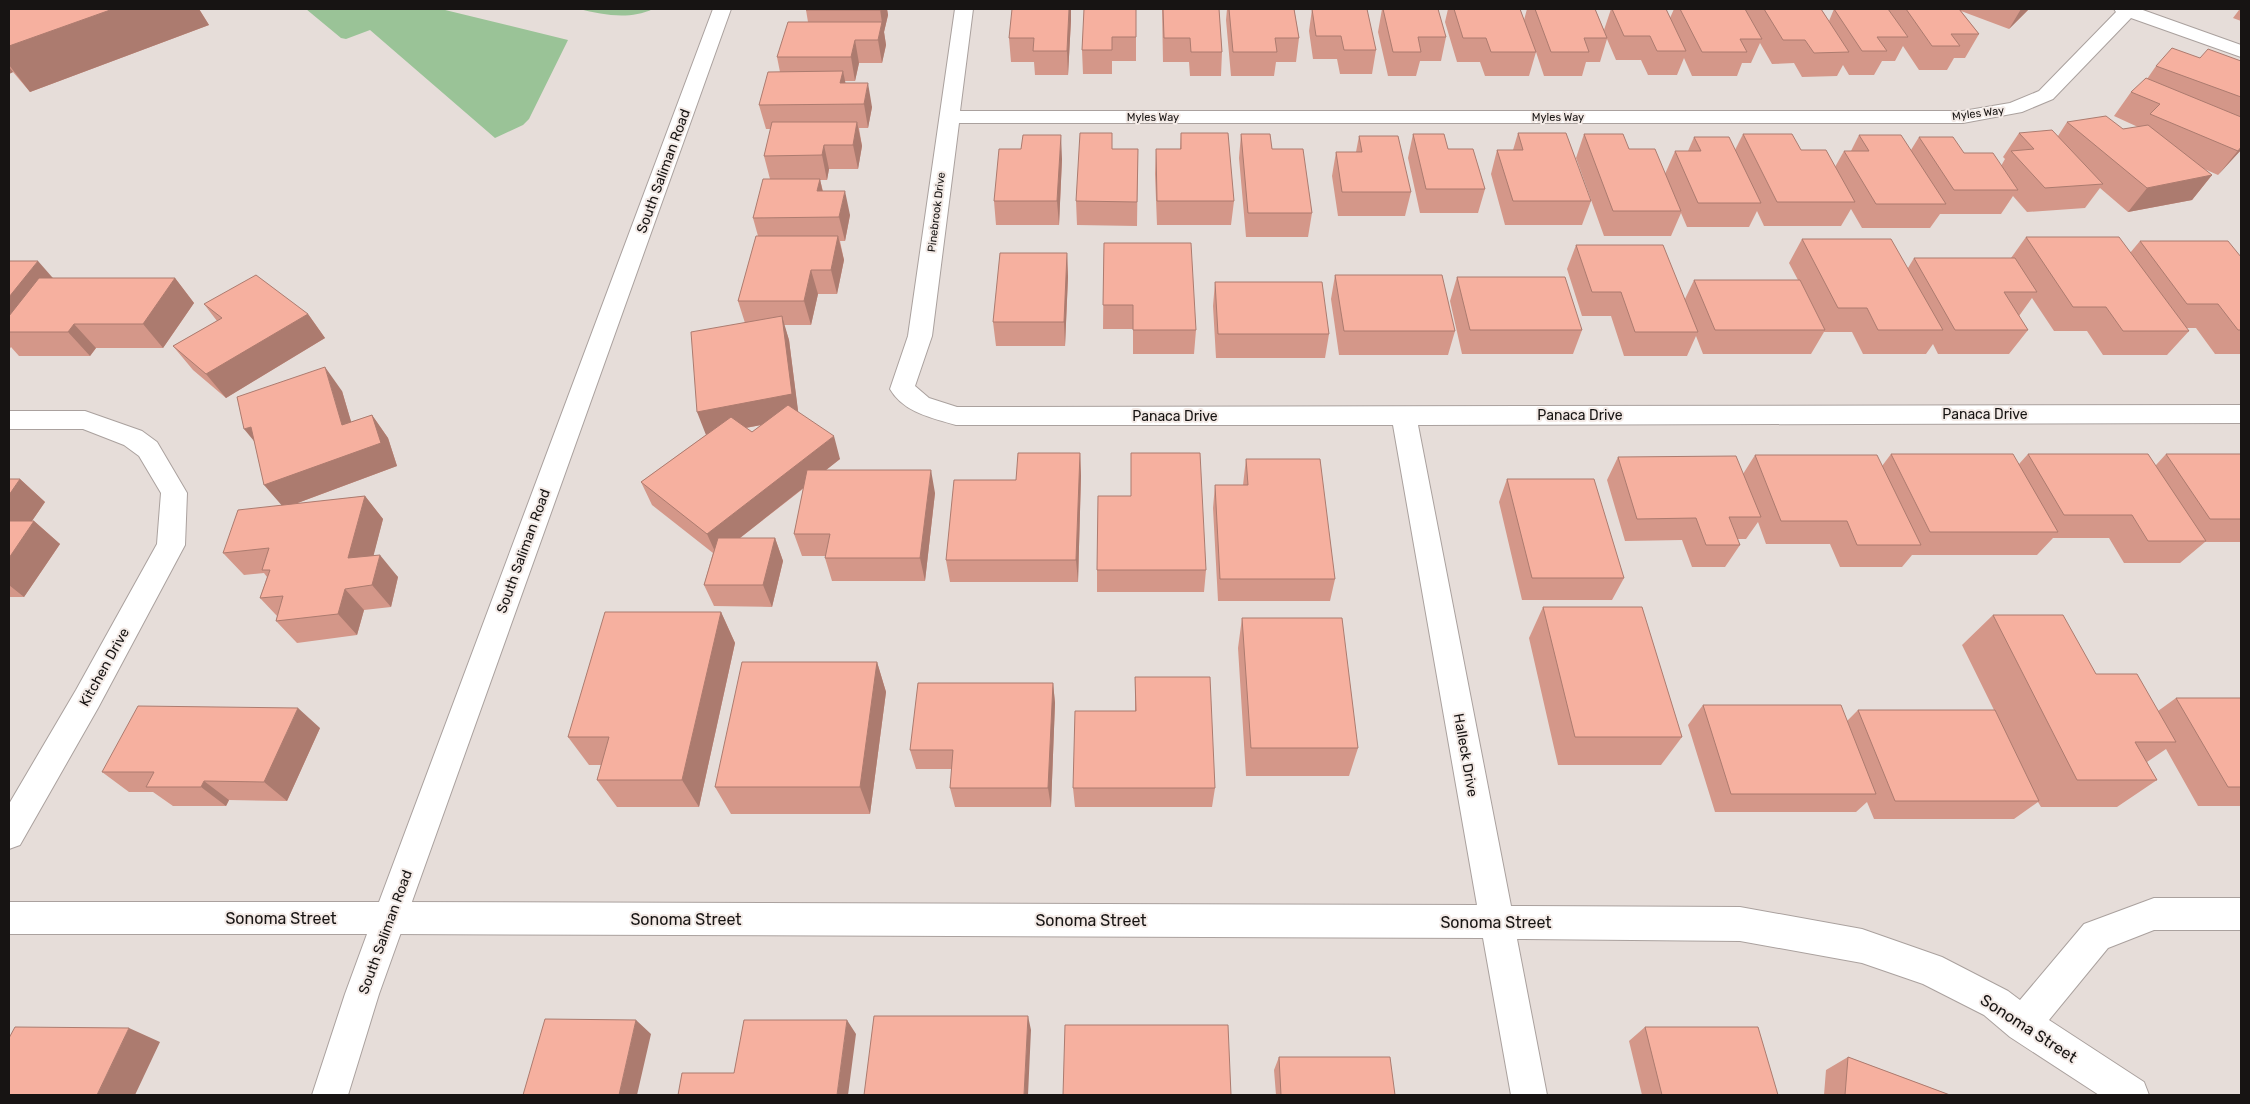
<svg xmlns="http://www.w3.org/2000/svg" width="2250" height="1104" viewBox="0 0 2250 1104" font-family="Rubik,sans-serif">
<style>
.green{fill:#9ac397}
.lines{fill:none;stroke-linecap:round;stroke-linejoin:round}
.street-casing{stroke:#aaa19e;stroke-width:2}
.secondary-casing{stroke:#aaa19e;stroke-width:2}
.street{fill:#fff;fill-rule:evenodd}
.secondary{fill:#fff;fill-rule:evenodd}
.wall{fill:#d49789;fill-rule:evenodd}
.shaded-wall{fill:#ac7b6f}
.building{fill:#f6b09f;stroke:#ac7b6f}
.labels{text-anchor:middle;stroke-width:4;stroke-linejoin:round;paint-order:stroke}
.far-street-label{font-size:11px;fill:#171413;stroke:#f3eae6}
.street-label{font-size:14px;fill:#171413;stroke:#f3eae6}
.near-street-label{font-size:16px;fill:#171413;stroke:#f3eae6}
</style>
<rect width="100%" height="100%" fill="#e6ddd9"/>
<!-- green -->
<path class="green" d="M306,9H441L568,40L529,119L523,125L495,138L370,30L346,39L341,38Z
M579,9H653C629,20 604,15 579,9Z"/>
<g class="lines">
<!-- street casing -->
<g class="street-casing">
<path id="street" d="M955,9H973L960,111H1963L2010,103L2039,91L2116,12L2114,9H2140L2241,45V57L2131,18L2053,99L2022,112L1963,123H959L932,336L915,386L929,398L957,407L2241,405V423L1418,425L1511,906L1740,907L1862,929L1942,957L2008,991L2020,1000L2084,924L2154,898H2241V930H2154L2108,948L2049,1020L2144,1082L2149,1095H2099L2010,1037L1984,1015L1923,984L1862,963L1740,941L1517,939L1547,1095H1511L1483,938L390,934L378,930L373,918L378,906L390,902L1477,905L1393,425H956C932,418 903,412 890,389L908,336Z
M9,411H85L142,431L157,442L187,493L185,545L98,708L20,845L9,849V804L76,690L157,544L161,493L139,456L124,445L83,429H9Z"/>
</g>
<!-- secondary casing -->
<g class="secondary-casing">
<path id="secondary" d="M713,9H731L379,994L348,1095H312L345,994L367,934H9V902H379Z"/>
</g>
<!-- street -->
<use href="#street" class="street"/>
<!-- secondary -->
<use href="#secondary" class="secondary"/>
</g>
<!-- wall -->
<path class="wall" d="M9,9H199L209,25L30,92L13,72L9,74Z
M887,9L888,15L884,32L886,45L882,63H859L855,81H845V83L872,107L868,128H859L862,146L858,169H829L827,180H820L823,191L850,215L845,241H840L844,260L837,294H818L811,325H784L789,340L798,412L840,459L826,470L935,493L925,581H832L825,558L826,556H802L794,534L804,488L740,538H775L783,561L772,607L714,606L704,585L713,553L652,505L641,482L706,435L745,323L738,301L758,236L753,218L770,179L764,156L771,129H766L759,105L780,72L777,57L808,22L806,10ZM761,425L752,432L746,428Z
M1136,9V61H1112V74H1083L1082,50Z
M1162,9H1219L1222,52L1221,76H1190L1189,62H1163Z
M1227,9H1294L1299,38L1296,62H1276L1274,76H1231L1226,20Z
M1312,9L1376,50L1372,74H1340L1337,59H1313L1309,31Z
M1382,9L1446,37L1441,61H1420L1416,76H1388L1378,32Z
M1448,9H1520L1524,20L1527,9H1595L1604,30L1611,9H1666L1670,18L1674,9H1821L1829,21L1834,9H2029L2009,29L1961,11L1979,34L1965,58H1954L1947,70H1919L1903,46L1895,61H1882L1874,75H1849L1843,65L1837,76L1802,77L1794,63L1772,64L1760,43L1751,63H1742L1737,76H1692L1684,58L1677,75H1648L1641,60H1616L1607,39L1600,62H1586L1582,76H1544L1536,52L1529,76H1485L1480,62H1457L1445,22Z
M2235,9H2241V21L2233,18L2239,10Z
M1071,20L1068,75H1035L1034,62H1011L1009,38Z
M2200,58L2241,61V150L2218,175L2202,168L2212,175L2192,200L2128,212L2100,188L2085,208L2027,212L2013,196L2001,214H1940L1930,228H1862L1851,209L1841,226H1764L1757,211L1749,227H1687L1681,213L1671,236H1604L1576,158L1584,134L1629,149L1665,174L1675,151H1688L1694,137L1735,150L1743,134L1801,150L1835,167L1844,151H1851L1859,135L1911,150L1919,137L1964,153L2001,166L2005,159L2003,157L2019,133L2058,136L2067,122L2123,129L2138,127L2114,116L2131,92L2147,79L2156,66Z
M1181,133L1234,201L1231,225H1157L1155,174L1156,149H1180Z
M1518,133L1591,201L1582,225H1505L1491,174L1497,150H1513Z
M1241,134L1272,149L1312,213L1308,237H1246L1239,158Z
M1413,134L1448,149L1485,189L1478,213H1420L1408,158Z
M1359,136L1411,192L1405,216H1338L1332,176L1336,152H1356Z
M1138,149L1137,226L1077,225L1076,201Z
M1062,159L1059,225H996L994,201Z
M2026,237L2130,253L2140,241L2241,257V354H2215L2196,328H2186L2189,331L2167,355H2103L2087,331H2054L2032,298L2019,316L2028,330L2009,354H1938L1933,344L1926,354H1863L1852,332H1824L1811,354H1703L1696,336L1687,356H1624L1611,316H1582L1567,269L1576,245L1685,299L1694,280H1798L1789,263L1802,239L1908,268L1914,258H2011Z
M1104,243L1196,330L1194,354H1133V329H1103Z
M1067,253L1068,277L1065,346H996L993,322Z
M9,261L53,278H175L194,303L163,348H96L90,356H19L11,347L9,350Z
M1335,275L1455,331L1448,355H1339L1331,299Z
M1457,277L1582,330L1573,354H1462L1450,301Z
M1215,282L1329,334L1325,358H1216L1213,306Z
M204,304L308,314L325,338L226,398L193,370L173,346L217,321Z
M342,391L351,422L372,415L388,438L397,466L295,504L365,496L383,519L373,556L398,577L391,607L364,610L357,635L297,643L276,621L277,616L260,598L267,577L264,573L244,575L223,553L281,506Z
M1080,453L1081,476L1078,582H950L946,560L1016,480Z
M1891,454L2019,464L2028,454L2156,465L2166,454H2241V542H2205L2180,563H2124L2109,538H2053L2037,555H1912L1902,567H1840L1830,544H1766L1758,522L1746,539H1737L1740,545L1725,567H1692L1682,540L1625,541L1607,480L1618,457L1743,474L1755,455L1882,466Z
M1246,459L1335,579L1330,601H1218L1213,508L1215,485H1243Z
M9,479H20L45,502L32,521H34L60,544L24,597H9Z
M1507,479L1624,578L1612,600H1522L1499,502Z
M1097,570H1206L1204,592H1097Z
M1543,607L1682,737L1661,765H1558L1529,638Z
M721,612L735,643L699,807H617L597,780L601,765H589L568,737Z
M1993,615L2096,674L2158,711L2176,698H2241V806H2198L2166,749L2147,762L2157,780L2117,807H2041L2038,802L2014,819H1874L1867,802L1856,812H1715L1688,725L1703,705L1847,721L1858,710H1994L1962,645Z
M1242,618L1358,748L1349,776H1246L1238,648Z
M877,662L886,692L870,814H731L715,787Z
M1135,677L1215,788L1212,807H1075L1073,788L1135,711Z
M1053,683L1055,703L1051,807H955L950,788L952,769H916L910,750Z
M320,728L287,801L229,800L226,806H173L153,792H129L102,772Z
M1645,1027L1778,1095H1642L1629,1041Z
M1279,1057L1395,1095H1276L1274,1070Z
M1848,1057L1950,1095H1824L1826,1070Z"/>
<!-- shaded-wall -->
<path class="shaded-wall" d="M113,9H199L209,25L30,92L9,65V46Z
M880,9H887L888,15L884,32L886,45L882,63L878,40L882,23Z
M1069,9H1071V20L1068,75L1067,51Z
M2021,9H2029L2009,29Z
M855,40L859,63L855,81L851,57Z
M9,67L13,72L9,74Z
M843,71L848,95L840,83Z
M868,83L872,107L868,128L864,104Z
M857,122L862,146L858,169L853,145Z
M1061,135L1062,159L1059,225L1057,201Z
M824,145L829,169L827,180L822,155Z
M2241,147V150L2218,175Z
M2212,175L2192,200L2128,212L2147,188Z
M820,179L825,203L817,191Z
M845,191L850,215L845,241L839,217Z
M838,236L844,260L837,294L831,270Z
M1067,253L1068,277L1065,346L1064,322Z
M38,261L59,285L9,332V297Z
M811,270L818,294L811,325L804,301Z
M175,278L194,303L163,348L143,324Z
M308,314L325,338L226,398L206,374Z
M782,316L789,340L799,418L706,435L697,412Z
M74,324L96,348L90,356L68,332Z
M325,367L342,391L359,448L342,425Z
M372,415L388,438L397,466L284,508L264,485Z
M251,427L263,452L244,429Z
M834,436L840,459L717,556L707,534Z
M1080,453L1081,476L1078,582L1076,560Z
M931,470L935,493L925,581L920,558Z
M20,479L45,502L16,544L9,537V495Z
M365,496L383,519L367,581L348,558Z
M34,521L60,544L24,597L9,585V558Z
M775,538L783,561L772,607L763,585Z
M380,555L398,577L391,607L372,585Z
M345,589L364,610L357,635L338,614Z
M721,612L735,643L699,807L682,780Z
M877,662L886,692L870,814L860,787Z
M1053,683L1055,703L1051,807L1048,788Z
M298,708L320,728L287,801L264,782Z
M204,781L229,800L226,806L201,787Z
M1028,1016L1031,1030L1028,1095H1024Z
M636,1020L651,1034L637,1095H619Z
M847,1020L856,1034L848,1095H837Z
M129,1028L160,1042L135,1095H97Z"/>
<!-- building -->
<path class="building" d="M9,9H113L9,46Z
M806,9H880V10H806Z
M1012,9H1069L1067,51H1033L1034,38H1009Z
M1084,9H1136V37H1112V50H1082Z
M1163,9H1219L1222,52H1191L1190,38H1164Z
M1229,9H1294L1299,38H1275L1277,52H1233Z
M1312,9H1367L1376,50H1344L1341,36H1316Z
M1383,9H1438L1446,37H1418L1421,52H1393Z
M1454,9H1520L1536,52H1491L1486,38H1463Z
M1535,9H1595L1607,38H1584L1589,52H1551Z
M1612,9H1666L1686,51H1657L1650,36H1624Z
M1680,9H1745L1762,39H1740L1747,52H1702Z
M1764,9H1821L1849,52L1814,53L1805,40H1783Z
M1834,9H1888L1908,37H1877L1887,51H1862Z
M1906,9H1959L1979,34H1951L1960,46H1932Z
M788,22H882L878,40H855L851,57H777Z
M2172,48L2200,58L2208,49L2241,61V97L2156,66Z
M843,71L840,83H868L864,104L759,105L768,72Z
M2146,78L2241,117V147L2238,151L2150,114L2160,104L2131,92Z
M2106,116L2123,129L2148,125L2212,175L2147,188L2067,122Z
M772,122H857L853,145H824L822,155L764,156Z
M2052,130L2103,184L2045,188L2011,151L2034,149L2019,133Z
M1080,133H1112V149H1138L1137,202L1076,201Z
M1181,133H1228L1234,201H1157L1156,149H1181Z
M1518,133H1566L1591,201H1513L1497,150H1523Z
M1241,134H1270L1272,149H1303L1312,213H1248Z
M1413,134H1444L1448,149H1473L1485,189H1426Z
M1584,134H1623L1629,149H1655L1681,211H1613Z
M1743,134H1792L1801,150H1826L1855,202H1777Z
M1023,135H1061L1057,201H994L999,149H1021Z
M1859,135H1901L1946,204H1876L1844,151H1869Z
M1359,136H1398L1411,192H1342L1336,152H1362Z
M1694,137H1729L1761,203H1698L1675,151H1701Z
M1919,137H1953L1964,153H1993L2018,190H1954Z
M763,179H820L817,191H845L839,217L753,218Z
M756,236H838L831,270H811L804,301H738Z
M2026,237H2119L2189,331H2123L2106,307H2073Z
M1802,239H1891L1943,330H1878L1867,308H1838Z
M2140,241H2228L2241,257V330H2238L2218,304H2187Z
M1104,243H1191L1196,330H1133V305H1103Z
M1576,245H1663L1698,332H1635L1621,292H1592Z
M1000,253H1067L1064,322H993Z
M1914,258H2015L2037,292H2004L2028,330H1955Z
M9,261H38L9,297Z
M256,275L308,314L206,374L173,346L222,318L204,304Z
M1335,275H1442L1455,331H1344Z
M1457,277H1565L1582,330H1470Z
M39,278H175L143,324H74L68,332H9V316Z
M1694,280H1800L1825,330H1715Z
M1215,282H1322L1329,334H1218Z
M782,316L792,394L697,412L691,332Z
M325,367L342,425L372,415L381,443L264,485L251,427L244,429L237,397Z
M788,405L834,436L707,534L641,482L731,417L752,432Z
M1018,453H1080L1076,560H946L954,480H1016Z
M1131,453H1200L1206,570H1097L1098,496H1131Z
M1891,454H2013L2058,532H1930Z
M2028,454H2148L2206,541H2148L2132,515H2064Z
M2166,454H2241V519H2210Z
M1755,455H1877L1921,545H1857L1847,521H1781Z
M1736,456L1761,517H1729L1740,545H1706L1696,518L1637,519L1618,457Z
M1246,459H1320L1335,579H1220L1215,485H1248Z
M807,470H931L920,558H825L830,534H794Z
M9,479H20L9,495Z
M1507,479H1594L1624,578H1532Z
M365,496L348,558L380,555L372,585L345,589L338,614L276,621L283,596L260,598L270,570H262L269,548L223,553L238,510Z
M9,521H34L9,558Z
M718,538H775L763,585H704Z
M1543,607H1642L1682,737H1575Z
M605,612H721L682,780H597L609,737H568Z
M1993,615H2063L2096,674H2137L2176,742H2135L2157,780H2077Z
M1242,618H1342L1358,748H1251Z
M742,662H877L860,787H715Z
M1135,677H1210L1215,788H1073L1075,711H1136Z
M918,683H1053L1048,788H950L953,750H910Z
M2176,698H2241V787H2228Z
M1703,705H1841L1876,794H1731Z
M138,706L298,708L264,782L204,781L201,787H146L154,772H102Z
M1858,710H1995L2039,801H1895Z
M874,1016H1028L1024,1095H864Z
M545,1019L636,1020L619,1095H523Z
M744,1020H847L837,1095H678L682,1073H734Z
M1065,1025H1228L1231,1095H1063Z
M15,1027L129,1028L97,1095H9V1038Z
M1645,1027H1758L1778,1095H1662Z
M1279,1057H1390L1395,1095H1281Z
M1848,1057L1950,1095H1845Z"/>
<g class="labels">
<!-- far-street labels -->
<g class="far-street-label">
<text transform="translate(1978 113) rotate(-7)" y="4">Myles Way</text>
<text x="1153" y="121">Myles Way</text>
<text x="1558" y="121">Myles Way</text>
<text transform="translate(936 212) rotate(-83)" y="4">Pinebrook Drive</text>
</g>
<!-- street labels -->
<g class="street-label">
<text transform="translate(663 171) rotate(-70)" y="5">South Saliman Road</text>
<text x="1985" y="419">Panaca Drive</text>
<text x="1580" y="420">Panaca Drive</text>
<text x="1175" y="421">Panaca Drive</text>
<text transform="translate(523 551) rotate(-70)" y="5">South Saliman Road</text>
<text transform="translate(104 667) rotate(-61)" y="5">Kitchen Drive</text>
<text transform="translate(1466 755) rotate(80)" y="5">Halleck Drive</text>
<text transform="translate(385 932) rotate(-70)" y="5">South Saliman Road</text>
</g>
<!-- near-street labels -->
<g class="near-street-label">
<text x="281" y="924">Sonoma Street</text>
<text x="686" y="925">Sonoma Street</text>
<text x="1091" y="926">Sonoma Street</text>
<text x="1496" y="928">Sonoma Street</text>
<text transform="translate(2029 1028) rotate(33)" y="6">Sonoma Street</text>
</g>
</g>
<!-- border -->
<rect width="2250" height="1104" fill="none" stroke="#171413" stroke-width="20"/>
</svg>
